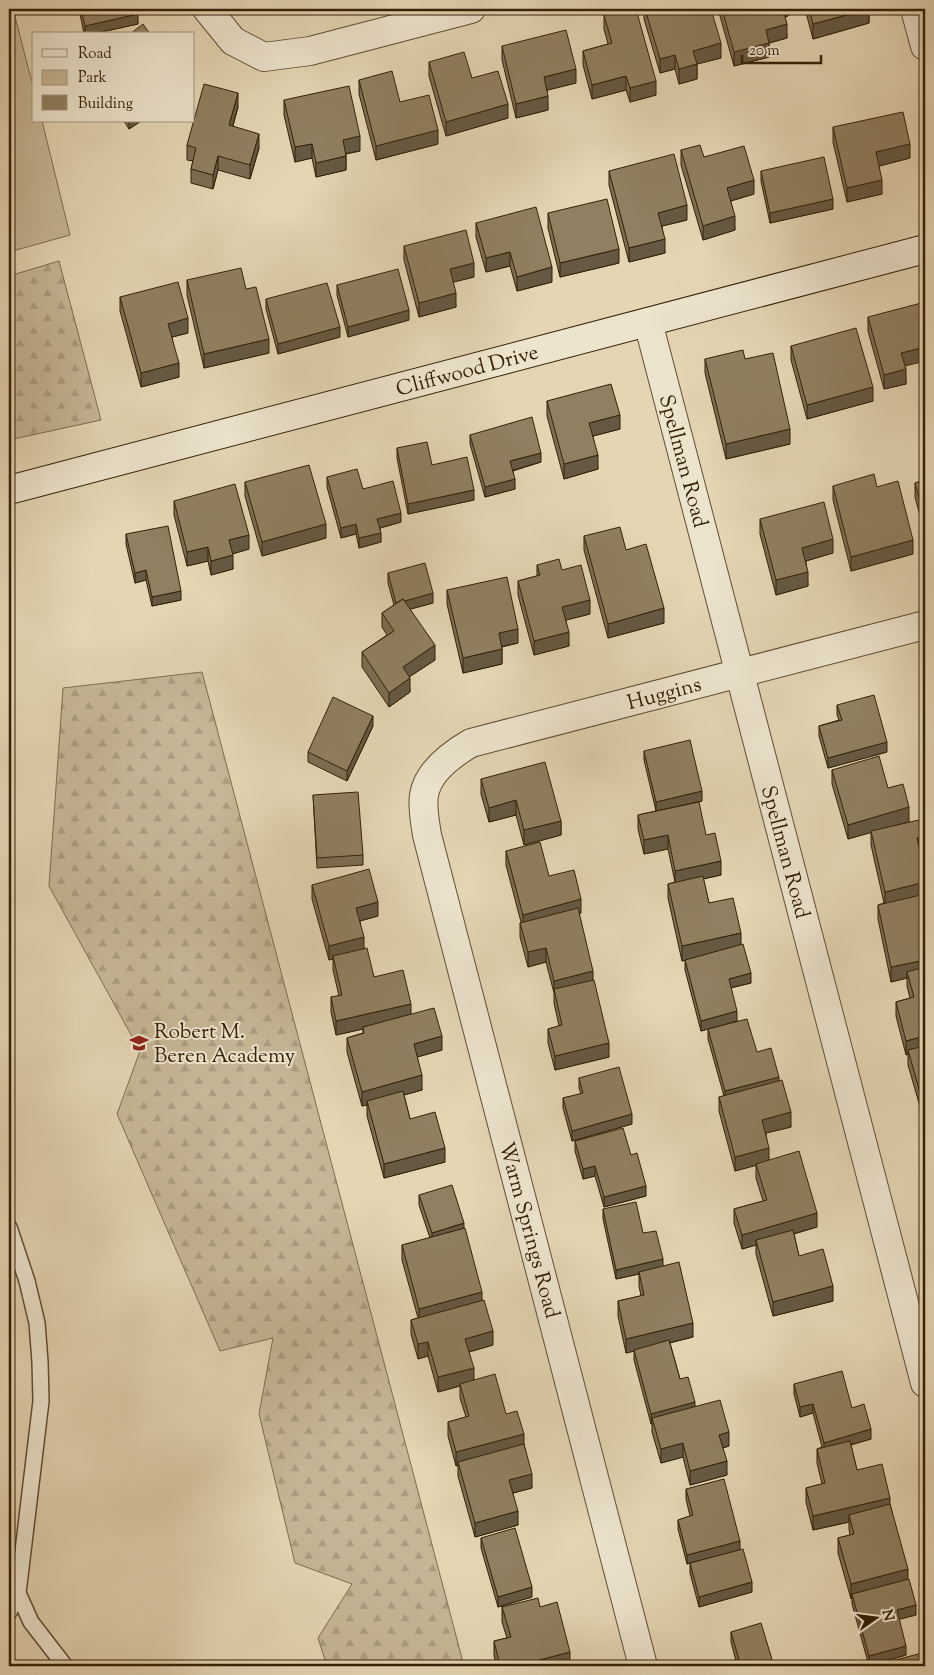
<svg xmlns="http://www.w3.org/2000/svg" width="934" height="1675" viewBox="0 0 934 1675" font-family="'Sorts Mill Goudy',serif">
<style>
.forest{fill:url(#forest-firs);stroke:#7d6c4e}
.park{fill:#c6b696;stroke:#7d6c4e}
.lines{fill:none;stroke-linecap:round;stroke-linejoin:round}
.lane-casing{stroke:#604e32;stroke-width:18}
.street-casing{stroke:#604e32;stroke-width:30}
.secondary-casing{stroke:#342107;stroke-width:30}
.lane{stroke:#ede4ce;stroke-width:15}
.street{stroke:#ede4ce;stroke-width:28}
.secondary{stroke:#ede4ce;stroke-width:28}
.wall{fill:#7c6d53;stroke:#342107}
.shaded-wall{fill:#655943;stroke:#342107}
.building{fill:#907f60;stroke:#342107}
.labels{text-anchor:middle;stroke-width:4;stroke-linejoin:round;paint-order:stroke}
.street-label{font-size:21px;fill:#342107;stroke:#ede4ce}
.poi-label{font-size:21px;fill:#342107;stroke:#ede4ce;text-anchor:start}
</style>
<defs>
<pattern id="forest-firs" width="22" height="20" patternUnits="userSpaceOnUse" patternTransform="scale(1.25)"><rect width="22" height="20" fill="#c6b696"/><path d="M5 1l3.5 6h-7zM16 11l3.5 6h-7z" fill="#ab9c80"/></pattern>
</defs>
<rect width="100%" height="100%" fill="#e4d5b3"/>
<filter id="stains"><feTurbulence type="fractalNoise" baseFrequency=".004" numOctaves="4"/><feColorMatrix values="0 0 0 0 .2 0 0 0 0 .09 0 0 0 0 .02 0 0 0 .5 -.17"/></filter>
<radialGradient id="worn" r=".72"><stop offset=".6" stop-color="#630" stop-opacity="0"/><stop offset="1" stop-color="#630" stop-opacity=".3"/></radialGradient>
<!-- forest -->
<path class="forest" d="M59,261L101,420L9,440V276Z
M202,672L464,1666H327L318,1638L352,1584L295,1563L259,1414L273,1338L220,1351L117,1114L140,1051L49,886L63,688Z"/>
<!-- park -->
<path class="park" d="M9,9H13L34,90V121H42L70,235L9,252Z"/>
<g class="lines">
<!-- lane casing -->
<g class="lane-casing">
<path id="lane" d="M9,1227L27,1281L37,1323L40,1362L41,1401L18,1593L9,1612
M18,1593L31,1622L65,1666"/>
</g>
<!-- street casing -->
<g class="street-casing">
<path id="street" d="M207,9L233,41L264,57L310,51L471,9
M915,9L925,46
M648,322L925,1383
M643,1666L427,835C425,822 422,808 424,795C428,771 452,754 471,743L925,625"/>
</g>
<!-- secondary casing -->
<g class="secondary-casing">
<path id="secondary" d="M9,490L925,249"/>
</g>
<!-- lane -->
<use href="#lane" class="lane"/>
<!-- street -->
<use href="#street" class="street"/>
<!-- secondary -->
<use href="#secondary" class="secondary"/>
</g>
<!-- wall -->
<path class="wall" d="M79,9H136L138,24L92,34H84Z
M644,9H683L684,13L721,58L697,64V79L679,84L675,69L660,73L644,19Z
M718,9H788V16L785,17L787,38L769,43V57L734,66Z
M805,9H869V23L813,39Z
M604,15L656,95L630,102L626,90L592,99L583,65V51L608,44L604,29Z
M502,46L576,83L547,90L548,110L516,118L502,60Z
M429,62L472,78L508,118L446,136L429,76Z
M359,80L400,102L438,144L376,160L359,94Z
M284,100L360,151L346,154V170L316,177L312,158L295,162L284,115Z
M238,107L233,126L259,148L250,179L218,170L213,189L191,183V169L193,161L187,160V145Z
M124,121H141L129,129Z
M833,127L910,158L879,166L882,194L847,202L833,142Z
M681,150L704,157L754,194L731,201L735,230L703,240L681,165Z
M609,171L687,220L662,226L665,253L629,262L609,185Z
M761,171L833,209L770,223L761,181Z
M548,213L619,263L560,277L548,228Z
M476,223L552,282L517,291L510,266L486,272L476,237Z
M404,246L474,277L453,282L456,307L419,317L404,260Z
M187,280L246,289L269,353L204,368L187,295Z
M337,285L409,320L348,337L337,295Z
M120,297L188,333L172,337L179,377L141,387L120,311Z
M266,299L340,337L278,354L266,309Z
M868,317L905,366L906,384L884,389L868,331Z
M791,346L873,401L807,419L791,360Z
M705,359H745L790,444L726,459L705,373Z
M547,401L620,429L593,436L598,469L564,479L547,416Z
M470,435L541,462L513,471L515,489L485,497L470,444Z
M397,448L432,465L474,500L408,514L397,458Z
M327,477L363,489L401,522L380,528L381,542L359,548L356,534L341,538L327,487Z
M925,480V535L915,497V483Z
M245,482L326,538L262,556L245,496Z
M833,486L877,487L913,554L851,571L833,500Z
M174,501L249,549L232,554L233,569L211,575L208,561L187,566L174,515Z
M760,519L833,553L806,561L808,586L776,595L760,534Z
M126,534L181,600L152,606L146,580L135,583L126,544Z
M584,536L626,550L664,623L608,638L584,550Z
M537,565L562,570L590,614L566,620L569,646L534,655L518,595V581L537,576Z
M388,573L433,603L410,609L435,660L409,677L410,692L389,707L362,667V652L387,635L382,627V613L394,605L388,583Z
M447,590L518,643L502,647V664L463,673L447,604Z
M837,705L887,752L828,768L819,736V726L839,720L837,715Z
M373,726L347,781L308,762V752Z
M644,751L702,801L668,809L706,835L721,875L703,879L709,903L741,945L751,983L731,988L737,1021L701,1031L685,970V960L682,961L668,898V884L675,882L668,849L644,854L638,829V815L656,811L644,760Z
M832,770L888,788L909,822L925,831V851L921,852V856L925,855V1124L908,1065V1054L906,1055L896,1016V1002L910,998L907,986V978L891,982L878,919V905L884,903L871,845V832L848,839L832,784Z
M481,779L561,821V835L524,845L516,815L489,822L481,794Z
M313,795L363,855V865L317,868Z
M506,851L549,876L581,913L579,914L609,1057L555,1070L548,1043V1029L559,1026L554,1003V993L546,962L528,967L520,937V923L521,922L506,865Z
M312,885L378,916L360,921L364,949L374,977L411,1014L442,1050L417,1057L422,1090L404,1095L410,1119L445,1162L384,1178L367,1116V1105L362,1106L347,1052V1038L363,1033V1029L336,1035L331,1012V997L339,996L333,970V959L329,960L312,899Z
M708,1029L757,1052L779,1081L791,1127L766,1133L769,1160L817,1227L794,1234L799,1256L833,1301L773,1316L756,1254V1245L742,1249L734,1223V1209L763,1201L756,1178V1165L735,1171L719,1111V1097L724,1096L708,1039Z
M579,1078L632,1124L572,1141L563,1108V1098L581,1094L579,1088Z
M575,1141L631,1155L646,1196L604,1207L595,1176L583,1179L575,1151Z
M419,1195L464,1229L493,1345L469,1352L474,1380L506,1414L524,1444L532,1488L513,1493L518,1525L475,1537L458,1476V1465L456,1466L448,1436V1422L466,1417L460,1398V1386L438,1392L428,1356L418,1359L411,1334V1320L418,1318L402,1260V1245L430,1238L419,1205Z
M603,1209L643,1233L663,1266L693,1337L670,1343L680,1379L695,1406L729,1446L723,1448L727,1475L690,1485L683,1457L661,1463L652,1432V1424H651L634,1360V1351L626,1353L618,1316V1301L641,1296L639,1286V1274L616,1279L603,1219Z
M794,1384L852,1408L871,1439L851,1445L857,1470L890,1504L916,1615L899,1619L906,1655L869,1666L852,1604V1598L851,1599L838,1553V1538L850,1535L849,1529V1522L813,1530L806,1502V1488L822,1484L817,1463V1449L822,1447L813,1413L800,1417L794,1394Z
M686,1489L740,1550L752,1592L699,1607L690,1573V1563L687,1564L678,1529V1520L690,1516L686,1499Z
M481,1538L532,1597L498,1607L481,1548Z
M502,1607H540L570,1666H497L494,1656V1641L507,1638L502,1622Z
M731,1632L774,1666L736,1661L731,1642Z"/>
<!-- shaded-wall -->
<path class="shaded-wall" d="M782,9H788V16L782,18Z
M869,9V23L813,39V24Z
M138,14V24L92,34H85V26Z
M787,24V38L769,43V57L734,66V52L766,30Z
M721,43V58L693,65V51Z
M675,55V69L660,73V59Z
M697,64V79L679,84V69Z
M576,69V83L544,91V77Z
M626,76V90L592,99V85Z
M656,81V95L630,102V88Z
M238,93V107L229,139V125Z
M548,96V110L516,118V104Z
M508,104V118L446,136V122Z
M129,121H141L129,129Z
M438,130V144L376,160V146Z
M259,134V148L250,179V165Z
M360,136V151L343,154V140Z
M312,144V158L295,162V147Z
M910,144V158L876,167V152Z
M218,156V170L213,189V175Z
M346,156V170L316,177V163Z
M754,180V194L727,202V188Z
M882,180V194L847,202V188Z
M833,199V209L770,223V213Z
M687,205V220L658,227V213Z
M735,216V230L703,240V226Z
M665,239V253L629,262V248Z
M619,249V263L560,277V263Z
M510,252V266L486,272V258Z
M474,263V277L450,283V269Z
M552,267V282L517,291V277Z
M456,293V307L419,317V303Z
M409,310V320L348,337V327Z
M188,318V333L168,338V324Z
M340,327V337L278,354V344Z
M269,339V353L204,368V354Z
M925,347V361L901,367V353Z
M179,363V377L141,387V373Z
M906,369V384L884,389V375Z
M873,387V401L807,419V405Z
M620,415V429L589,437V423Z
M790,429V444L726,459V444Z
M541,453V462L510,471V461Z
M598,455V469L564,479V464Z
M515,479V489L485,497V487Z
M474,490V500L408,514V504Z
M401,513V522L377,529V519Z
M326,524V538L262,556V542Z
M356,524V534L341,538V528Z
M381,533V542L359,548V538Z
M249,535V549L229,555V540Z
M833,539V553L802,562V548Z
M913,540V554L851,571V557Z
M208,547V561L187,566V552Z
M233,555V569L211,575V561Z
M146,570V580L135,583V573Z
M808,572V586L776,595V580Z
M181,591V600L152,606V597Z
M433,593V603L396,613V603Z
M590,600V614L562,621V607Z
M664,608V623L608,638V624Z
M518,629V643L499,647V633Z
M569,632V646L534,655V641Z
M435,645V660L403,681V667Z
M502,649V664L463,673V658Z
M410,678V692L389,707V693Z
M373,716V726L347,781V771Z
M887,742V752L828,768V758Z
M702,791V801L656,811V802Z
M516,800V815L489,822V808Z
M909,807V822L848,839V825Z
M561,821V835L524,845V830Z
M668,835V849L644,854V840Z
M925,837V851L917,852V838Z
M721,861V875L675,885V871Z
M925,882V897L885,906V892Z
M581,899V913L523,929V915Z
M378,902V916L356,922V908Z
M741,933V947L682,961V946Z
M364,937V951L333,956V959L329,960V946Z
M546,948V962L528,967V952Z
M925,960V974L907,972V978L891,982V967Z
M593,971V985L554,992V981Z
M751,973V983L729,988V979Z
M411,1004V1018L363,1027V1029L336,1035V1021Z
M737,1011V1021L701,1031V1021Z
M442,1036V1050L414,1058V1044Z
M925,1036V1050H908V1054L906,1055V1041Z
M609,1043V1057L555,1070V1056Z
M422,1075V1090L368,1105L367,1101V1105L362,1106V1092Z
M779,1077V1087L725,1101V1091Z
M791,1112V1127L762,1134V1120Z
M632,1114V1124L572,1141V1131Z
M445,1148V1162L384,1178V1164Z
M769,1148V1162L735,1171V1157Z
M595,1166V1176L583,1179V1169Z
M646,1186V1196L604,1207V1197Z
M817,1213V1227L757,1244L756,1240V1245L742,1249V1235Z
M464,1223V1233L432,1243V1233Z
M663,1259V1269L639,1272V1274L616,1279V1270Z
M833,1286V1301L773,1316V1302Z
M482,1292V1306L419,1323V1309Z
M693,1323V1337L626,1353V1339Z
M493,1331V1345L465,1353V1339Z
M428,1342V1356L418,1359V1344Z
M474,1368V1382L460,1384V1386L438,1392V1377Z
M695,1402V1412L652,1418V1424H651V1414Z
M813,1404V1413L800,1417V1407Z
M871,1429V1439L824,1452V1443Z
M729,1432V1446L719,1449V1435Z
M524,1434V1448L458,1462V1465L456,1466V1452Z
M683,1443V1457L661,1463V1449Z
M727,1461V1475L690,1485V1471Z
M532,1474V1488L509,1494V1480Z
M890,1498V1512L849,1515V1522L813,1530V1516Z
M518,1511V1525L475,1537V1523Z
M740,1541V1550L687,1564V1555Z
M908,1569V1583L852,1594V1598L851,1599V1584Z
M752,1582V1592L699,1607V1597Z
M532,1587V1597L498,1607V1597Z
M916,1605V1615L897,1620V1610Z
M906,1646V1655L869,1666V1656Z
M570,1652V1666H516Z"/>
<!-- building -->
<path class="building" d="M81,9H136L138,14L85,26Z
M626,9H636L656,81L630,88L626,76L592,85L583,51L612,43L604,15Z
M645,9H683L684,13L697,9H711L721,43L693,51L697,64L679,69L675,55L660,59Z
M722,9H783L787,24L766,30L769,43L734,52Z
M809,9H869L813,24Z
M143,24L150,34H130Z
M566,30L576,69L544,77L548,96L516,104L502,46Z
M464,52L472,78L498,71L508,104L446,122L429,62Z
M392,71L400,102L429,95L438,130L376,146L359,80Z
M204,84L238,93L229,125L259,134L250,165L218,156L213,175L191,169L196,148L187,145Z
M349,86L360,136L343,140L346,156L316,163L312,144L295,147L284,100Z
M903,112L910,144L876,152L882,180L847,188L833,127Z
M700,145L704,157L744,146L754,180L727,188L735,216L703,226L681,150Z
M674,154L687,205L658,213L665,239L629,248L609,171Z
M824,157L833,199L770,213L761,171Z
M607,199L619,249L560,263L548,213Z
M536,207L552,267L517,277L510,252L486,258L476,223Z
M466,230L474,263L450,269L456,293L419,303L404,246Z
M241,268L246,289L256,287L269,339L204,354L187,280Z
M398,269L409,310L348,327L337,285Z
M178,282L188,318L168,324L179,363L141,373L120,297Z
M327,283L340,327L278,344L266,299Z
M925,302V347L901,353L906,369L884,375L868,317Z
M856,328L873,387L807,405L791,346Z
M743,350L745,359L773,353L790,429L726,444L705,359Z
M611,384L620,415L589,423L598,455L564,464L547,401Z
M532,417L541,453L510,461L515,479L485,487L470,435Z
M427,442L432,465L467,457L474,490L408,504L397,448Z
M309,465L326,524L262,542L245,482Z
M357,469L363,489L393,481L401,513L377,519L381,533L359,538L356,524L341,528L327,477Z
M874,474L877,487L898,481L913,540L851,557L833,486Z
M925,480V520L915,483Z
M235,484L249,535L229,540L233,555L211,561L208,547L187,552L174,501Z
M824,502L833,539L802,548L808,572L776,580L760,519Z
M168,526L181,591L152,597L146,570L135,573L126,534Z
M620,527L626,550L646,544L664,608L608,624L584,536Z
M559,559L562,570L581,565L590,600L562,607L569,632L534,641L518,581L540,575L537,565Z
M425,563L433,593L405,601L403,599L396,603L388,573Z
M507,577L518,629L499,633L502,649L463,658L447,590Z
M403,599L435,645L403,667L410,678L389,693L362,652L394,631L382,613Z
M874,695L887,742L828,758L819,726L842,720L837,705Z
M333,697L373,716L347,771L308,752Z
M690,740L702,791L656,802L644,751Z
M879,756L888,788L903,784L909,807L848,825L832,770Z
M545,762L561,821L524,830L516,800L489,808L481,779Z
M358,792L363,855L317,858L313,795Z
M699,802L706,835L715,833L721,861L675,871L668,835L644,840L638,815Z
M923,819L925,831V837L917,838L921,856L925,855V882L885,892L871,831Z
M540,842L549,876L574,870L581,899L523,915L506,851Z
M369,869L378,902L356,908L364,937L329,946L312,885Z
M703,876L709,903L733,898L741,933L682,946L668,884Z
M925,894V960L891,967L878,905Z
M578,908L593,971L554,981L546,948L528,952L520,923Z
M743,944L751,973L729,979L737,1011L701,1021L685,960Z
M367,948L374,977L403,970L411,1004L336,1021L331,997L342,995L333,956Z
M925,967V1036L906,1041L896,1002L914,997L907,972Z
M594,980L609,1043L555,1056L548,1029L562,1025L554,989Z
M434,1008L442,1036L414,1044L422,1075L362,1092L347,1038L364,1033L363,1027Z
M747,1019L757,1052L771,1048L779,1077L725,1091L708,1029Z
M925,1046V1110L908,1050Z
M619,1067L632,1114L572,1131L563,1098L583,1093L579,1078Z
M782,1080L791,1112L762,1120L769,1148L735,1157L719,1097Z
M403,1091L410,1119L435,1112L445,1148L384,1164L367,1101Z
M623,1128L631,1155L637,1153L646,1186L604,1197L595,1166L583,1169L575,1141Z
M799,1151L817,1213L742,1235L734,1209L767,1200L756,1164Z
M452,1185L464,1223L432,1233L419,1195Z
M636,1202L643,1233L656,1231L663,1259L616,1270L603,1209Z
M465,1228L482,1292L419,1309L402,1245Z
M793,1230L799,1256L823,1249L833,1286L773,1302L756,1240Z
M679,1262L693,1323L626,1339L618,1301L644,1295L639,1272Z
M484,1300L493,1331L465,1339L474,1368L438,1377L428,1342L418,1344L411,1320Z
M669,1340L680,1379L688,1377L695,1402L651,1414L634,1350Z
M842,1371L852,1408L864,1404L871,1429L824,1443L813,1404L800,1407L794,1384Z
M495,1374L506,1414L517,1411L524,1434L456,1452L448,1422L469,1416L460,1384Z
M720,1400L729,1432L719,1435L727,1461L690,1471L683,1443L661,1449L652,1418Z
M850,1441L857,1470L882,1464L890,1498L813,1516L806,1488L825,1483L817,1449Z
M524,1444L532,1474L509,1480L518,1511L475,1523L458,1462Z
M724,1479L740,1541L687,1555L678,1520L693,1515L686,1489Z
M890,1504L908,1569L851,1584L838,1538L854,1534L849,1515Z
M515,1528L532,1587L498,1597L481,1538Z
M743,1549L752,1582L699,1597L690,1563Z
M909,1579L916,1605L897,1610L906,1646L869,1656L852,1594Z
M538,1598L540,1607L557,1602L570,1652L516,1666H500L494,1641L511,1637L502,1607Z
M761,1623L774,1666H716L739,1660L731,1632Z
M922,1653L925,1666H889L888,1662Z"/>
<!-- icons -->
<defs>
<g id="school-bare" transform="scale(1.5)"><path d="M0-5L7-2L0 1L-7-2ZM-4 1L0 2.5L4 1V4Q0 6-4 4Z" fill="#8f2418" stroke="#ede4ce" stroke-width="2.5" paint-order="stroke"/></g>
</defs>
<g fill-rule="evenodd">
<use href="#school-bare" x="139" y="1043"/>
</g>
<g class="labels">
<!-- street labels -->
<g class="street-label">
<text transform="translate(467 370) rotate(-15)" y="7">Cliffwood Drive</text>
<text transform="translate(684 461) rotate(75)" y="7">Spellman Road</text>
<text transform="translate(664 693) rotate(-15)" y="7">Huggins</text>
<text transform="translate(786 852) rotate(75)" y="7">Spellman Road</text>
<text transform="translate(530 1230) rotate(75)" y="7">Warm Springs Road</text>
</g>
<!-- poi labels -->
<g class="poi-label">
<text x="154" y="1038">Robert M.<tspan x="154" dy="24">Beren Academy</tspan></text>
</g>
</g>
<!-- margin -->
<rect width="934" height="1675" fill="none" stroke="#e4d5b3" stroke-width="30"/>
<rect x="10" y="10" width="914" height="1655" fill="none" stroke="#342107" stroke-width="2.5"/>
<rect x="15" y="15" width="904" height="1645" fill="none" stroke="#342107"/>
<!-- legend -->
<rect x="32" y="32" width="162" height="90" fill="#ede4ce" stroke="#a3967e"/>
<rect x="42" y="49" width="25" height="8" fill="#ede4ce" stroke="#a3967e"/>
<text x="78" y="58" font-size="15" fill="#342107">Road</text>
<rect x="42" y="70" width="25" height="15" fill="#c6b696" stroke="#a3967e"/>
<text x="78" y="82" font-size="15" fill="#342107">Park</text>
<rect x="42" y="95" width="25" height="15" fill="#907f60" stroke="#a3967e"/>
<text x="78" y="108" font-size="15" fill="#342107">Building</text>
<!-- north arrow -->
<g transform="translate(876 1618) rotate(76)" stroke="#ede4ce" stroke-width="4" paint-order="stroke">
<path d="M0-4L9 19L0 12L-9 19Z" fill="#342107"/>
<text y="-8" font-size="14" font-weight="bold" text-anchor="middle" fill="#342107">N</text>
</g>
<!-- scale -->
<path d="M742 55v8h79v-8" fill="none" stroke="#342107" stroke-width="2.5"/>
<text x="749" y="55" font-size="15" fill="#342107" stroke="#ede4ce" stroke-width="4" paint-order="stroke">20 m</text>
<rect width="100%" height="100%" filter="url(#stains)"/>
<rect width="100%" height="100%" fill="url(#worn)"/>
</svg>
